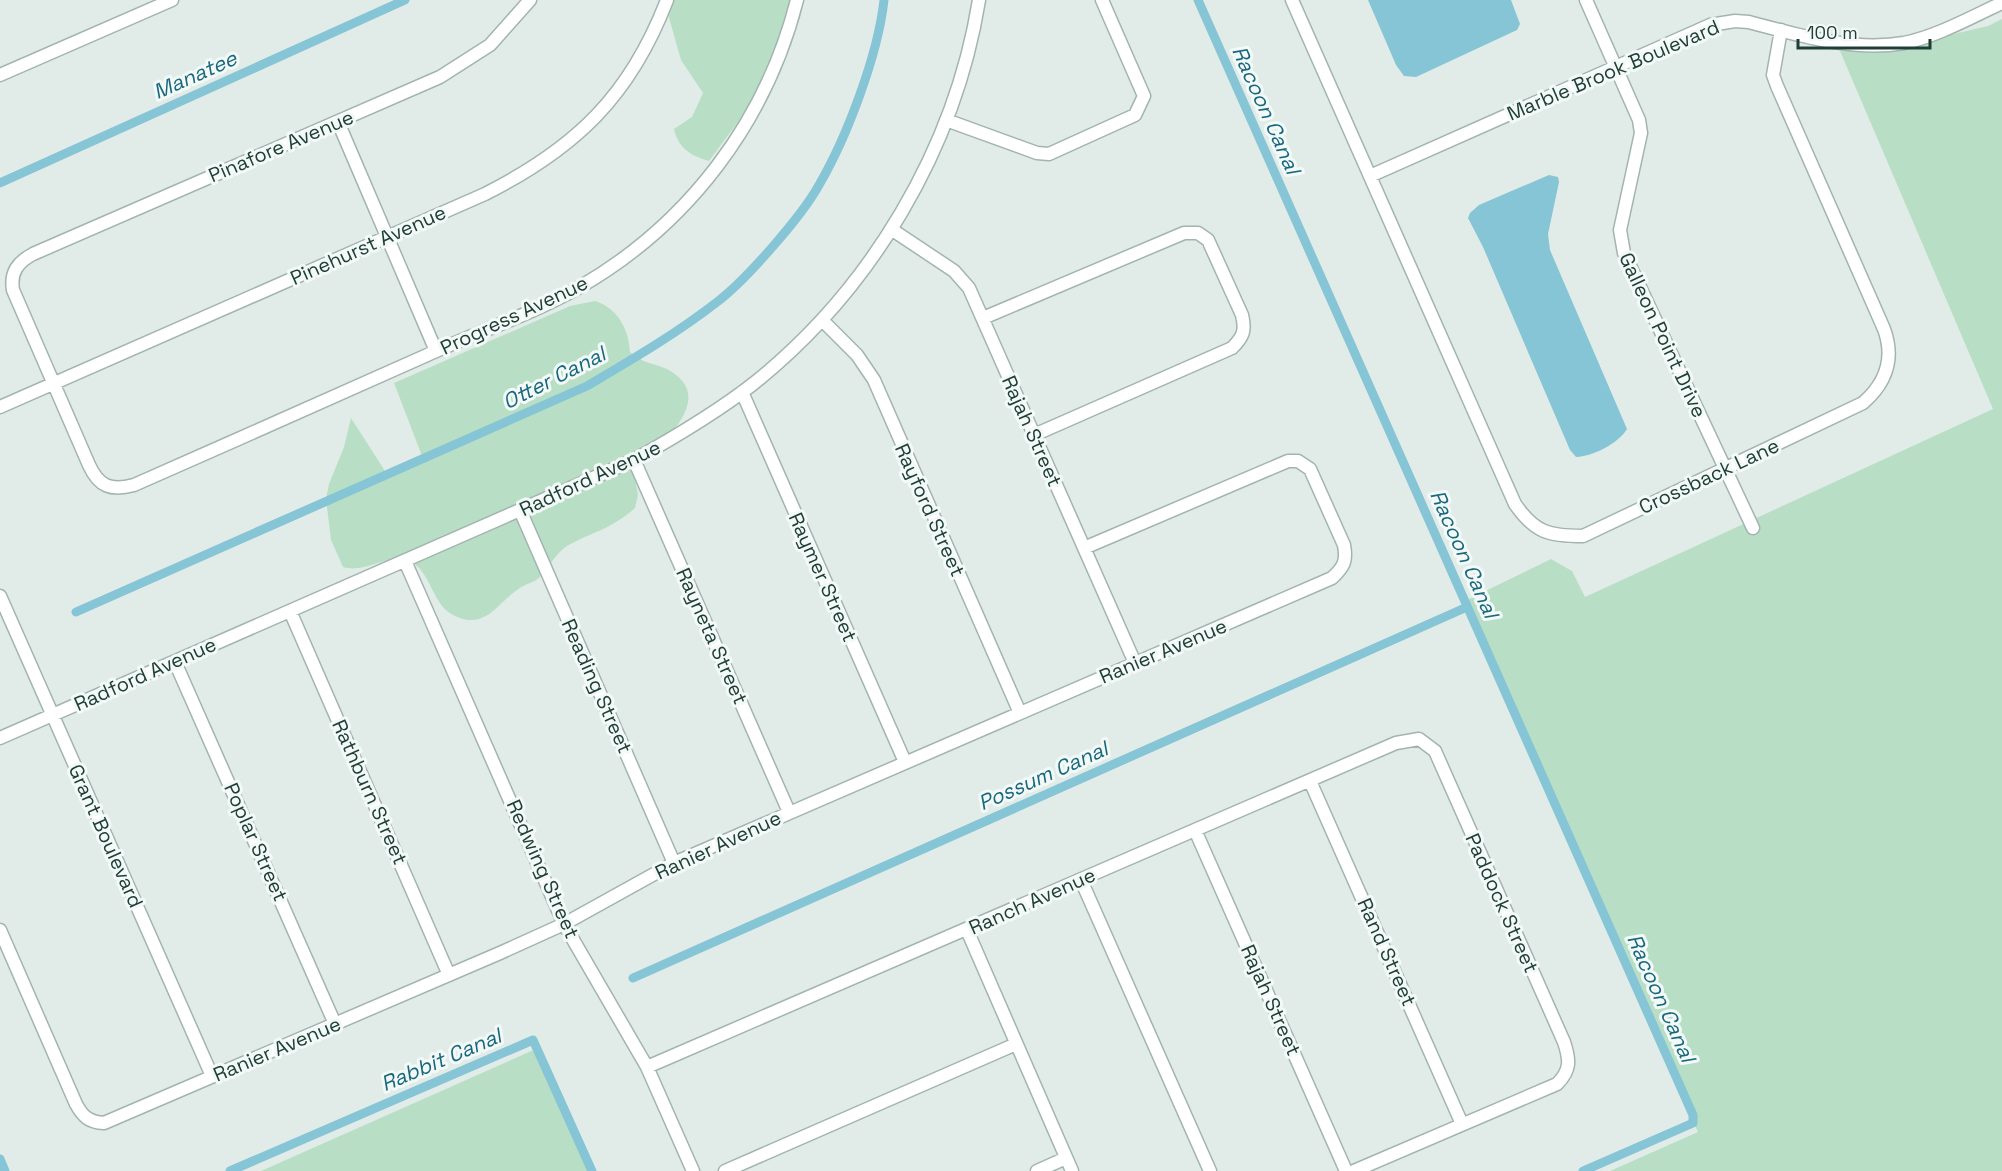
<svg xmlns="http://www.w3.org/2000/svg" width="2002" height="1171" viewBox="0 0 2002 1171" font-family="'Space Grotesk',sans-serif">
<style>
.green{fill:#b8dfc5}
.water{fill:#86c5d5}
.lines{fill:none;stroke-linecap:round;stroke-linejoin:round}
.canal{stroke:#86c5d5;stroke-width:9}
.minor-casing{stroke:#a3b4b0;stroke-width:15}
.minor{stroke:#fff;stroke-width:12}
.labels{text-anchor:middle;stroke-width:6;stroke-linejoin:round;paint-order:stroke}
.street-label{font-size:20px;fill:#203e38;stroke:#f2f9f6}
.water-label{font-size:21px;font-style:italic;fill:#17677e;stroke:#f2f9f6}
</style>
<rect width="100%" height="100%" fill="#e1ece8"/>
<!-- green -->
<path class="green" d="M664,0H796L763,88L709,161C691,156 678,148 674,129L692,117L703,93L681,60Z
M2002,19V1171H1610L1698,1132L1467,600L1551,559L1572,571L1585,597L1993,409L1840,51L1889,49L1988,26Z
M595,301C618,308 629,330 630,352C643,365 659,363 672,372C718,402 655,449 633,467L638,495L635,508C612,529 592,532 567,546C555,554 550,566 540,577C534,583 524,584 517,590C496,605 485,630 455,616C431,605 432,571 409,561C389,552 367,574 343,567L331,540L326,499L329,484L344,447L351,418L385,471L422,456L394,383L570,306Z
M538,1048L590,1171H261Z"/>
<!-- water -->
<path class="water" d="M1368,0H1511L1520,24L1517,30L1416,77L1404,76L1396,65Z
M1549,175L1558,177L1559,182L1548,234L1550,250L1627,429C1619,443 1592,457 1576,457L1570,450L1483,247L1468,218L1470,213L1479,205Z"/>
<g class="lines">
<!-- canal -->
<path class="canal" d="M1198,0L1693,1115V1123L1583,1171
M0,183L405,0
M76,612L587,386C631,360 676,334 717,302C746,280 802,216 819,185C847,137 878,55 884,0
M633,978L1467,607
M0,1159L5,1171
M230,1171L533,1040L592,1171"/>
<!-- minor casing -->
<g class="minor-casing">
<path id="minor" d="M530,0L490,45L440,77L33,254C18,262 10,272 13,290L89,465C99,487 111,491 134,485C231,442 328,400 425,356C475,333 530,315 578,288C688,225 766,122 797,0
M1292,0L1515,504C1535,533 1549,536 1583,536L1863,403C1886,383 1895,359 1884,329L1777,86L1773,75L1781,30
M1586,0L1639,120L1641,133L1620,230L1624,253L1753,528
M0,75L172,0
M946,120L1037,153L1049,154L1135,115L1144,96L1102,0
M338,122L436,351
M1370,176L1710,25L1735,21L1749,22C1798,35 1853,52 1904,43C1938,36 1971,17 2002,3
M891,229L954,271L969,288L1135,663
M983,318L1184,233H1198L1208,240L1242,315C1246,331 1243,337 1232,348L1034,435
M822,320L857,355L874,380L1020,713
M742,392L905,762
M0,407L485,194C576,148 630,96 667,0
M634,460L789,812
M520,510L674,863
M405,561L564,924L647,1067L693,1171
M0,596L212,1076
M290,611L449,975
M175,662L335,1024
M0,738L634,460C675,437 716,413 753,384C871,290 955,149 979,0
M1310,781L1462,1124
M1195,830L1346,1171
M1081,880L1210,1171
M0,930L76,1104C83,1117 89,1122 104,1123L500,953L564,924L674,863L1332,578C1344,567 1347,561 1344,545L1310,469L1298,461H1288L1084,548
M967,930L1072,1171
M647,1067L1396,743L1419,739L1435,751L1564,1042C1570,1060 1571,1070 1557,1084L1354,1171
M725,1171L1016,1044
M1037,1171L1066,1158"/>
</g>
<!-- minor -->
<use href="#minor" class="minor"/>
</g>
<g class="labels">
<!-- street labels -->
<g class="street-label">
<text transform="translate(1613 70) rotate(-23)" y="7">Marble Brook Boulevard</text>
<text transform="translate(281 146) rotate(-23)" y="7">Pinafore Avenue</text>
<text transform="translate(368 245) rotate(-24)" y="7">Pinehurst Avenue</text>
<text transform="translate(514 315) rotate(-25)" y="7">Progress Avenue</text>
<text transform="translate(1663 335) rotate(65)" y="7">Galleon Point Drive</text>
<text transform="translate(1032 431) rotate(66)" y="7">Rajah Street</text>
<text transform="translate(1709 476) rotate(-25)" y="7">Crossback Lane</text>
<text transform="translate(590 478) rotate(-25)" y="7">Radford Avenue</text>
<text transform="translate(930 510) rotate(66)" y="7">Rayford Street</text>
<text transform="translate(823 577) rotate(66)" y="7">Raymer Street</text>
<text transform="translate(712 636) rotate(66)" y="7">Rayneta Street</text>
<text transform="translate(1163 651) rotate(-23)" y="7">Ranier Avenue</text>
<text transform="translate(145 674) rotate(-24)" y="7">Radford Avenue</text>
<text transform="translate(597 686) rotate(66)" y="7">Reading Street</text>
<text transform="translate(370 792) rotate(66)" y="7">Rathburn Street</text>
<text transform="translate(106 836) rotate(66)" y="7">Grant Boulevard</text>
<text transform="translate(256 842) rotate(66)" y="7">Poplar Street</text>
<text transform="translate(718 845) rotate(-25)" y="7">Ranier Avenue</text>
<text transform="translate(543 869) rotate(66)" y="7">Redwing Street</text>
<text transform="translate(1032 901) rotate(-24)" y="7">Ranch Avenue</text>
<text transform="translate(1502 903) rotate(66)" y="7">Paddock Street</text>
<text transform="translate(1387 952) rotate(66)" y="7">Rand Street</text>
<text transform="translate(1271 1000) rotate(66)" y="7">Rajah Street</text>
<text transform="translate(277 1049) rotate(-23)" y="7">Ranier Avenue</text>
</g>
<!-- water labels -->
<g class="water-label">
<text transform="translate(195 75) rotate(-24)" y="7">Manatee</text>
<text transform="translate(1266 110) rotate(66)" y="7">Racoon Canal</text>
<text transform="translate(554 378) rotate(-27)" y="7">Otter Canal</text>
<text transform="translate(1464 554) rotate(66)" y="7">Racoon Canal</text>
<text transform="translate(1043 776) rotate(-24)" y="7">Possum Canal</text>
<text transform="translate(1661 998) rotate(66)" y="7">Racoon Canal</text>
<text transform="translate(441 1060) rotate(-23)" y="7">Rabbit Canal</text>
</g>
</g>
<!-- scale -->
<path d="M1798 39v9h132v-9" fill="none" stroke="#203e38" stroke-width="3"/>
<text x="1807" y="39" font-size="18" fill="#203e38" stroke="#f2f9f6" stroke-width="4.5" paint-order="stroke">100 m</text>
</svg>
